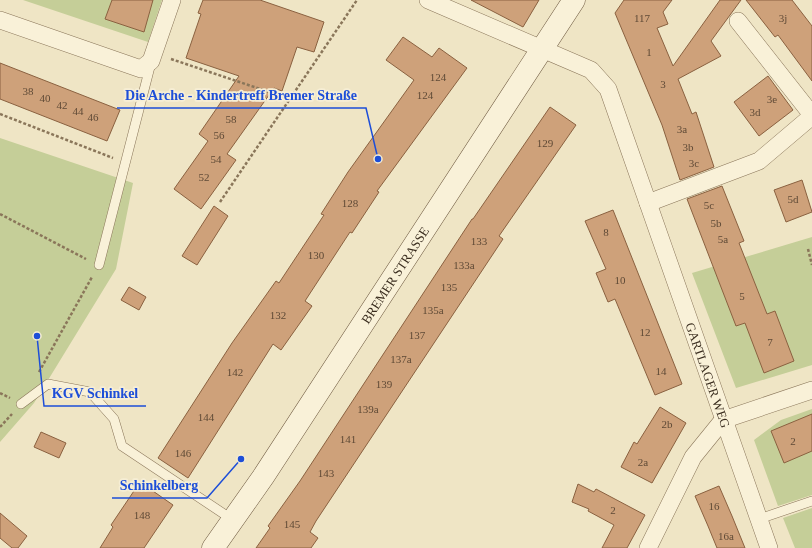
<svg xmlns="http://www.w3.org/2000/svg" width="812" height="548" viewBox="0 0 812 548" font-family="'Times New Roman',serif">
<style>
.green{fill:#c5ce98}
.building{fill:#cea17a;stroke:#8a6140}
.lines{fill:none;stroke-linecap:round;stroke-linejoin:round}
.service-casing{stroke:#8a765a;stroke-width:10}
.minor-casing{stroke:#8a765a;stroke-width:18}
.secondary-casing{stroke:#6c573e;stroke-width:23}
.path{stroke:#8a765a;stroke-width:2.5;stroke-dasharray:3 2;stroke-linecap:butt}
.service{stroke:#f9f1d8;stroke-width:9}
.minor{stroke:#f9f1d8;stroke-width:17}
.secondary{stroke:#f9f1d8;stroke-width:22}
.labels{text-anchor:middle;stroke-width:3.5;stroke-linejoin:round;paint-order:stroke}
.number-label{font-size:11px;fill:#5f4a36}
.street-label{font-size:13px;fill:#3a2d1f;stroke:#f6eed5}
.leader{fill:none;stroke:#1d4ed8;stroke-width:1.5}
.callout-dot{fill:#1d4ed8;stroke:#f6eed5;stroke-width:1.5}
.callout-label{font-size:14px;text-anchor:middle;font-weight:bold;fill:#1d4ed8;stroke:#f6eed5;stroke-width:3.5;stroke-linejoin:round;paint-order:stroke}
</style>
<rect width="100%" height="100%" fill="#efe5c5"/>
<!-- green -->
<path class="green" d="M23,0H162L148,42Z
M0,138L133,183L116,269L34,403L0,442Z
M812,237V365L736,388L692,273Z
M812,409V495L778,506L754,440L781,420Z
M812,508V548H795L783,518Z"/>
<!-- building -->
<path class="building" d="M112,0H153L144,32L105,19Z
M203,0H260L324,22L314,52L297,47L282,91L274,88L227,154L236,160L201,209L174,189L208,141L199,134L239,76L186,58L201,14L198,13Z
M471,0H539L523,27Z
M624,0H672L663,12L668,24L657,28L673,66L720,0H741L711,41L721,56L678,79L692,114L696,112L714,167L680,180L662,125L615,13Z
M746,0H792L812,26V81L778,35L775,37Z
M403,37L432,57L439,48L467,68L377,191L379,192L352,233L350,232L305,301L312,306L281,350L273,344L188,478L158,458L232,343L276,281L279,283L324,215L321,214L348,172L414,80L386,60Z
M0,63L120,110L107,141L0,99Z
M768,76L793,110L759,136L734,102Z
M550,107L576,125L499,236L503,239L316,521L310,532L318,538L311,548H256L270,528L268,526L300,481L472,219H473Z
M802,180L812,212L786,222L774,190Z
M722,186L744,241L739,243L767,314L775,311L794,361L764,373L745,323L736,326L687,199Z
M214,206L228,216L197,265L182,256Z
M613,210L682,384L655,395L615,299L608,302L596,273L606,269L585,221Z
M129,287L146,297L139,310L121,300Z
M660,407L686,423L652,483L621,467L634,442L637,444Z
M812,414V451L784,463L771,431Z
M41,432L66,443L59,458L34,447Z
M140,482L173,505L144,548H100L113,527L111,525Z
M578,484L594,492L596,489L645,515L627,548H602L614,525L588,511L589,509L572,502Z
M719,486L732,516L745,548H717L708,526L695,496Z
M0,513L27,536L18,548H12L0,538Z"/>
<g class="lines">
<!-- service casing -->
<g class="service-casing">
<path id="service" d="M99,265L151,63
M21,404L48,384L90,392L114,419L122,446L233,520
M759,519L812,501"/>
</g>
<!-- minor casing -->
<g class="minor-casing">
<g id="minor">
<path id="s1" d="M428,0L591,70L608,89L769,548"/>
<path d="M0,20L141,69L151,61L172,0"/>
<path d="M738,21L812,115"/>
<path d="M648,203L759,161L812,116"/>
<path d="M648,548L693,457L723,420L812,390"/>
</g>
</g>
<!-- secondary casing -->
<g class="secondary-casing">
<g id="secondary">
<path id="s2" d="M213,548L263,477L574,0"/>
</g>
</g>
<!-- path -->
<path class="path" d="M171,59L290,99
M0,114L113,158
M220,202L357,0
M0,214L86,259
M808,249L812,265
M39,372L92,277
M0,393L10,398
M0,427L12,414"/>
<!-- service -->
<use href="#service" class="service"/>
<!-- minor -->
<use href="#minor" class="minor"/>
<!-- secondary -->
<use href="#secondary" class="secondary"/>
</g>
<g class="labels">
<!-- number labels -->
<g class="number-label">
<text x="642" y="22">117</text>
<text x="783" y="22">3j</text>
<text x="649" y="56">1</text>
<text x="438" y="81">124</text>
<text x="663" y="88">3</text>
<text x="28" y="95">38</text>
<text x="425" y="99">124</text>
<text x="45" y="102">40</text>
<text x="772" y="103">3e</text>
<text x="62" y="109">42</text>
<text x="78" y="115">44</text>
<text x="755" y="116">3d</text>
<text x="93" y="121">46</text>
<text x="231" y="123">58</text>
<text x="682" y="133">3a</text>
<text x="219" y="139">56</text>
<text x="545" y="147">129</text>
<text x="688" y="151">3b</text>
<text x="216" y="163">54</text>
<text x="694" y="167">3c</text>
<text x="204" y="181">52</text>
<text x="793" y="203">5d</text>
<text x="350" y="207">128</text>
<text x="709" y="209">5c</text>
<text x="716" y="227">5b</text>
<text x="606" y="236">8</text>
<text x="723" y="243">5a</text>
<text x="479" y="245">133</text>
<text x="316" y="259">130</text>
<text x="464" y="269">133a</text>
<text x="620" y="284">10</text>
<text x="449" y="291">135</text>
<text x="742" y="300">5</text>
<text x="433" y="314">135a</text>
<text x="278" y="319">132</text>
<text x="645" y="336">12</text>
<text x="417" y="339">137</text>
<text x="770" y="346">7</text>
<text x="401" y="363">137a</text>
<text x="661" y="375">14</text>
<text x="235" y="376">142</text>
<text x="384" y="388">139</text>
<text x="368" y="413">139a</text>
<text x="206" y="421">144</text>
<text x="667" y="428">2b</text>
<text x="348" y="443">141</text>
<text x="793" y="445">2</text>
<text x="183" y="457">146</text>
<text x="643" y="466">2a</text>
<text x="326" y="477">143</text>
<text x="714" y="510">16</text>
<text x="613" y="514">2</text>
<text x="142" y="519">148</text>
<text x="292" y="528">145</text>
<text x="726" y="540">16a</text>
</g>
<!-- street labels -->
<g class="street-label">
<text dy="5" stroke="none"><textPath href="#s2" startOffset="328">BREMER STRASSE</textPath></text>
<text dy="5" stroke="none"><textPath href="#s1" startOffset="506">GARTLAGER WEG</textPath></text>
</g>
</g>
<!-- callouts -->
<path class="leader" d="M378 159L366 108H117M37 336L44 406H146M241 459L207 498H112"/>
<g class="callout-dot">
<circle cx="378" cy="159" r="4"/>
<circle cx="37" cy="336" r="4"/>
<circle cx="241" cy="459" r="4"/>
</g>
<g class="callout-label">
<text x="241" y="100">Die Arche - Kindertreff Bremer Straße</text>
<text x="95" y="398">KGV Schinkel</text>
<text x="159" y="490">Schinkelberg</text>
</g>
</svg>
